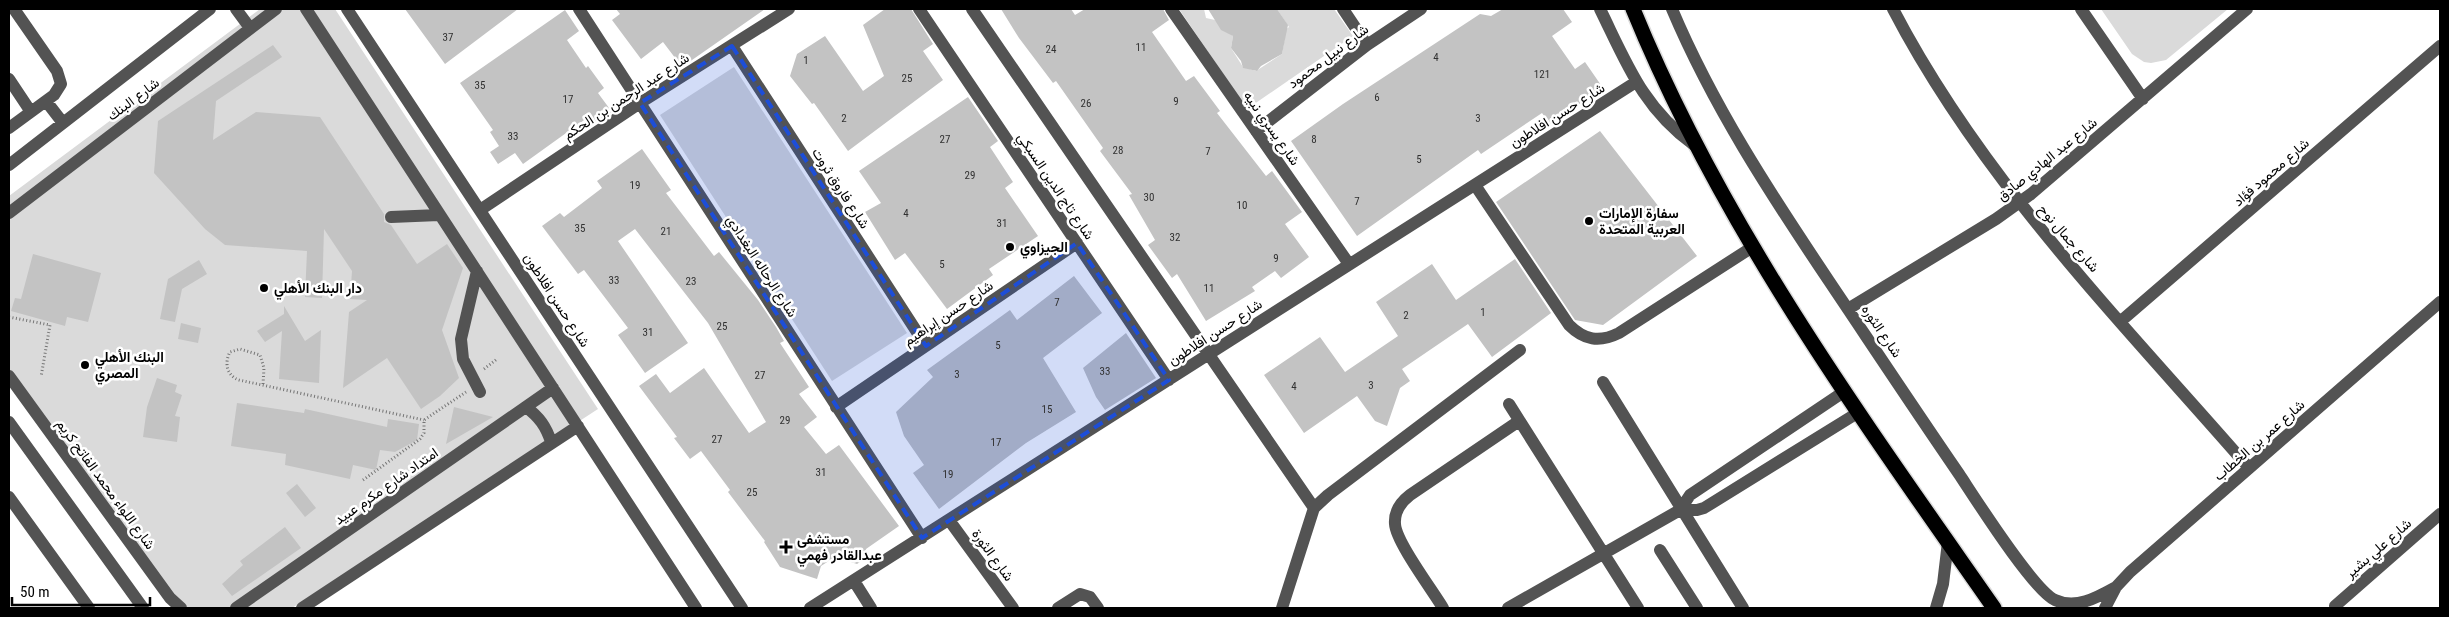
<svg xmlns="http://www.w3.org/2000/svg" width="2449" height="617" viewBox="0 0 2449 617" font-family="'Roboto Condensed',Vazirmatn,sans-serif">
<style>
.green{fill:#dadada}
.building{fill:#c3c3c3}
.lines{fill:none;stroke-linecap:round;stroke-linejoin:round}
.highway-casing{stroke:#dbdbdb;stroke-width:18}
.path{stroke:#757575;stroke-width:3;stroke-dasharray:1 2.5;stroke-linecap:butt}
.minor{stroke:#535353;stroke-width:12}
.highway{stroke:#000;stroke-width:15}
.marked{fill:#1d4ed8;fill-opacity:0.2;stroke:#1d4ed8;stroke-width:4;stroke-dasharray:10 6;stroke-linejoin:round}
.poi-dot{fill:#000;stroke:#fff;stroke-width:2}
.labels{text-anchor:middle;stroke-width:5;stroke-linejoin:round;paint-order:stroke}
.number-label{font-size:11px;fill:#313131}
.street-label{font-size:14px;fill:#000;stroke:#fff}
.poi-label{font-size:14px;font-weight:bold;fill:#000;stroke:#fff;text-anchor:start}
</style>
<rect width="100%" height="100%" fill="#fff"/>
<!-- green -->
<path class="green" d="M260,9H335L598,409L292,608H173L9,380V196Z
M1179,9H1204L1206,18L1215,20L1233,36L1231,48L1243,67L1256,71L1282,54L1285,37L1281,33L1289,27L1277,9H1334L1353,36L1247,109Z
M2101,9H2228L2166,60L2151,63L2144,62L2132,54Z
M734,67L907,333L832,381L660,115Z"/>
<!-- building -->
<path class="building" d="M405,9H518L445,64Z
M616,9H765L682,67L663,42L641,59L612,20L620,14Z
M885,9H911L933,44L923,51L943,80L848,151L814,103L812,104L790,76L797,54L825,36L863,91L884,76L863,25Z
M1001,9H1071L1075,15L1085,9H1163L1169,20L1152,32L1186,81L1194,76L1220,111L1217,113L1266,176L1272,171L1302,212L1285,224L1309,257L1281,278L1275,271L1252,287L1255,291L1206,321L1177,274L1172,278L1148,245L1155,240L1129,195L1132,194L1100,151L1103,148L1056,81L1053,83L1019,38Z
M1208,9H1277L1288,25L1282,54L1261,66L1257,71L1243,68L1241,61L1231,48L1233,36L1221,30Z
M1503,9H1563L1572,22L1552,36L1575,69L1585,62L1603,88L1550,124L1542,113L1481,154L1478,150L1357,236L1291,141L1343,104L1480,14L1491,16Z
M565,10L579,31L567,40L586,68L588,66L604,88L598,93L612,112L592,125L587,118L523,164L515,153L498,164L490,152L499,146L490,132L493,130L460,83Z
M273,45L282,57L216,101L213,140L256,112L320,117L384,214V222L391,225L417,264L447,244L463,268L442,330L459,378L440,396L421,409L387,358L343,388L349,312L367,300L350,299L352,271L324,229L322,298L305,297L307,251L225,245L205,229L154,173L158,121Z
M968,97L998,141L990,147L1013,182L1005,188L1038,236L989,269L993,275L947,309L905,253L895,260L865,212L881,203L859,171Z
M1600,131L1697,256L1603,325L1575,320L1496,202Z
M642,149L671,190L666,193L714,256L719,252L758,300L776,327L784,341L780,343L809,387L799,394L817,417L804,427L826,454L839,445L899,526L866,549L863,560L857,564L835,557L821,566L817,579L780,567L764,542L765,541L728,492L730,490L701,451L690,459L674,438L677,437L639,386L656,374L670,393L704,368L749,433L766,422L708,323L635,229L618,241L688,343L645,373L618,335L628,328L584,270L578,274L542,226L560,213L564,217L602,188L597,181Z
M33,254L101,273L88,322L67,317L65,326L11,311L15,298L21,299Z
M1515,259L1551,313L1492,357L1468,324L1402,369L1410,381L1400,388L1387,426L1375,421L1357,396L1304,433L1264,375L1320,337L1345,372L1398,336L1376,302L1432,264L1456,300Z
M199,260L207,274L182,289L175,322L160,319L168,279Z
M1074,276L1102,313L1043,358L1076,412L1026,443L939,509L913,473L924,465L904,436L896,412L933,377L927,370L1010,310L1017,320Z
M284,306L305,341L321,330L319,383L279,379L282,331L265,342L257,331L284,314Z
M181,323L201,328L198,343L178,339Z
M1126,333L1156,378L1105,410L1096,397L1083,368Z
M157,378L177,385L175,392L182,395L175,416L180,417L177,442L143,437L147,407Z
M237,403L304,413L305,409L387,427L388,419L419,424L417,440L395,452L380,450L376,470L353,465L350,479L285,465L286,454L231,446Z
M454,407L493,417L446,444Z
M297,484L316,508L305,517L286,493Z
M285,527L301,548L232,596L222,584L243,565L240,561Z"/>
<g class="lines">
<!-- highway casing -->
<g class="highway-casing">
<path id="highway" d="M1633,9C1722,227 1860,416 1994,608"/>
</g>
<!-- path -->
<path class="path" d="M9,317L50,325L41,377
M484,369L497,359
M263,384L264,368L260,355L240,349L230,352C224,363 227,376 239,380L424,420
M363,480L420,439L424,433V420L466,392"/>
<!-- minor -->
<path class="minor" d="M236,9L250,28
M306,9L696,608
M347,9L742,608
M579,9L922,538
M919,9L1169,380
M972,9L1314,508
M1171,9L1349,264
M1343,9L1367,45
M1600,9C1627,64 1643,108 1694,145
M1672,9C1713,106 1770,193 1829,281C1872,345 1915,410 1959,474C1975,498 2033,590 2055,600C2076,610 2098,597 2116,587
M1893,9C1983,182 2122,322 2249,468
M2081,9L2143,99
M732,46L926,346
M9,79L31,112
M46,101L63,123
M9,128L54,95L61,84L57,71L14,9
M1256,131L1367,45L1421,9
M9,165L210,9
M1475,185L1569,325C1584,340 1599,343 1619,333L1751,248
M480,210L640,103L789,9
M9,213L276,9
M391,217L439,215
M477,271L461,339L463,359L480,392
M1848,309L1996,219L2031,194L2247,9
M2121,321L2440,46
M9,376L170,598L181,608
M1603,382L1743,608
M1509,404L1638,608
M526,407C539,417 546,426 551,442
M836,407L1077,243
M9,422L143,608
M9,497L89,608
M1680,510H1697L1704,508L1859,412
M949,520L1013,608
M1660,550L1697,608
M854,581L871,608
M2335,606L2440,514
M236,608L553,388
M302,608L578,426
M810,608L1636,82
M1058,608L1080,594L1090,597L1098,608
M1282,608L1314,508L1328,495L1520,350
M1443,608C1433,591 1396,542 1395,524C1394,511 1401,502 1410,495L1519,421
M1508,608L1680,510L1690,495L1845,391
M1936,608L1943,584L1948,542
M2105,608L2116,587L2130,572L2440,302"/>
<!-- highway -->
<use href="#highway" class="highway"/>
</g>
<!-- marked area -->
<path class="marked" d="M732,46L926,346L1077,243L1169,380L922,538L640,103Z"/>
<!-- markers -->
<g class="poi-dot">
<circle cx="1589" cy="221" r="5"/>
<circle cx="1010" cy="247" r="5"/>
<circle cx="264" cy="288" r="5"/>
<circle cx="85" cy="365" r="5"/>
<path d="M783.5 539.5h5v5h5v5h-5v5h-5v-5h-5v-5h5z"/>
</g>
<g class="labels">
<!-- number labels -->
<g class="number-label">
<text x="448" y="41">37</text>
<text x="1141" y="51">11</text>
<text x="1051" y="53">24</text>
<text x="1436" y="61">4</text>
<text x="806" y="64">1</text>
<text x="1542" y="78">121</text>
<text x="907" y="82">25</text>
<text x="480" y="89">35</text>
<text x="1377" y="101">6</text>
<text x="568" y="103">17</text>
<text x="1176" y="105">9</text>
<text x="1086" y="107">26</text>
<text x="844" y="122">2</text>
<text x="1478" y="122">3</text>
<text x="513" y="140">33</text>
<text x="945" y="143">27</text>
<text x="1314" y="143">8</text>
<text x="1118" y="154">28</text>
<text x="1208" y="155">7</text>
<text x="1419" y="163">5</text>
<text x="970" y="179">29</text>
<text x="635" y="189">19</text>
<text x="1149" y="201">30</text>
<text x="1357" y="205">7</text>
<text x="1242" y="209">10</text>
<text x="906" y="217">4</text>
<text x="1002" y="227">31</text>
<text x="580" y="232">35</text>
<text x="666" y="235">21</text>
<text x="1175" y="241">32</text>
<text x="1276" y="262">9</text>
<text x="942" y="268">5</text>
<text x="614" y="284">33</text>
<text x="691" y="285">23</text>
<text x="1209" y="292">11</text>
<text x="1057" y="306">7</text>
<text x="1483" y="316">1</text>
<text x="1406" y="319">2</text>
<text x="722" y="330">25</text>
<text x="648" y="336">31</text>
<text x="998" y="349">5</text>
<text x="1105" y="375">33</text>
<text x="957" y="378">3</text>
<text x="760" y="379">27</text>
<text x="1371" y="389">3</text>
<text x="1294" y="390">4</text>
<text x="1047" y="413">15</text>
<text x="785" y="424">29</text>
<text x="717" y="443">27</text>
<text x="996" y="446">17</text>
<text x="821" y="476">31</text>
<text x="948" y="478">19</text>
<text x="752" y="496">25</text>
</g>
<!-- street labels -->
<g class="street-label">
<text transform="translate(1328 56) rotate(-37)" y="5">شارع نبيل محمود</text>
<text transform="translate(626 96) rotate(-33)" y="5">شارع عبد الرحمن بن الحكم</text>
<text transform="translate(133 99) rotate(-37)" y="5">شارع البنك</text>
<text transform="translate(1557 115) rotate(-32)" y="5">شارع حسن افلاطون</text>
<text transform="translate(1272 128) rotate(55)" y="5">شارع يسري نبيه</text>
<text transform="translate(2047 159) rotate(-39)" y="5">شارع عبد الهادي صادق</text>
<text transform="translate(2271 172) rotate(-41)" y="5">شارع محمود فؤاد</text>
<text transform="translate(1056 186) rotate(56)" y="5">شارع تاج الدين السبكي</text>
<text transform="translate(841 188) rotate(57)" y="5">شارع فاروق ثروت</text>
<text transform="translate(2069 238) rotate(49)" y="5">شارع جمال نوح</text>
<text transform="translate(762 266) rotate(57)" y="5">شارع الرحاله البغدادي</text>
<text transform="translate(557 300) rotate(57)" y="5">شارع حسن افلاطون</text>
<text transform="translate(948 313) rotate(-34)" y="5">شارع حسن إبراهيم</text>
<text transform="translate(1882 331) rotate(56)" y="5">شارع الثوره</text>
<text transform="translate(1215 332) rotate(-33)" y="5">شارع حسن افلاطون</text>
<text transform="translate(2259 440) rotate(-41)" y="5">شارع عمر بن الخطاب</text>
<text transform="translate(106 484) rotate(54)" y="5">شارع اللواء محمد الفاتح كريم</text>
<text transform="translate(386 486) rotate(-35)" y="5">امتداد شارع مكرم عبيد</text>
<text transform="translate(2378 548) rotate(-41)" y="5">شارع علي بشير</text>
<text transform="translate(993 555) rotate(54)" y="5">شارع الثورة</text>
</g>
<!-- poi labels -->
<g class="poi-label">
<text x="1599" y="218">سفارة الإمارات<tspan x="1599" dy="16">العربية المتحدة</tspan></text>
<text x="1020" y="252">الجيزاوي</text>
<text x="274" y="293">دار البنك الأهلي</text>
<text x="95" y="362">البنك الأهلي<tspan x="95" dy="16">المصري</tspan></text>
<text x="797" y="544">مستشفى<tspan x="797" dy="16">عبدالقادر فهمي</tspan></text>
</g>
</g>
<!-- border -->
<rect width="2449" height="617" fill="none" stroke="#000000" stroke-width="20"/>
<!-- scale -->
<path d="M12 597v8h138v-8" fill="none" stroke="#000000" stroke-width="2.5"/>
<text x="20" y="597" font-size="15" fill="#000000" stroke="#ffffff" stroke-width="4" paint-order="stroke">50 m</text>
</svg>
